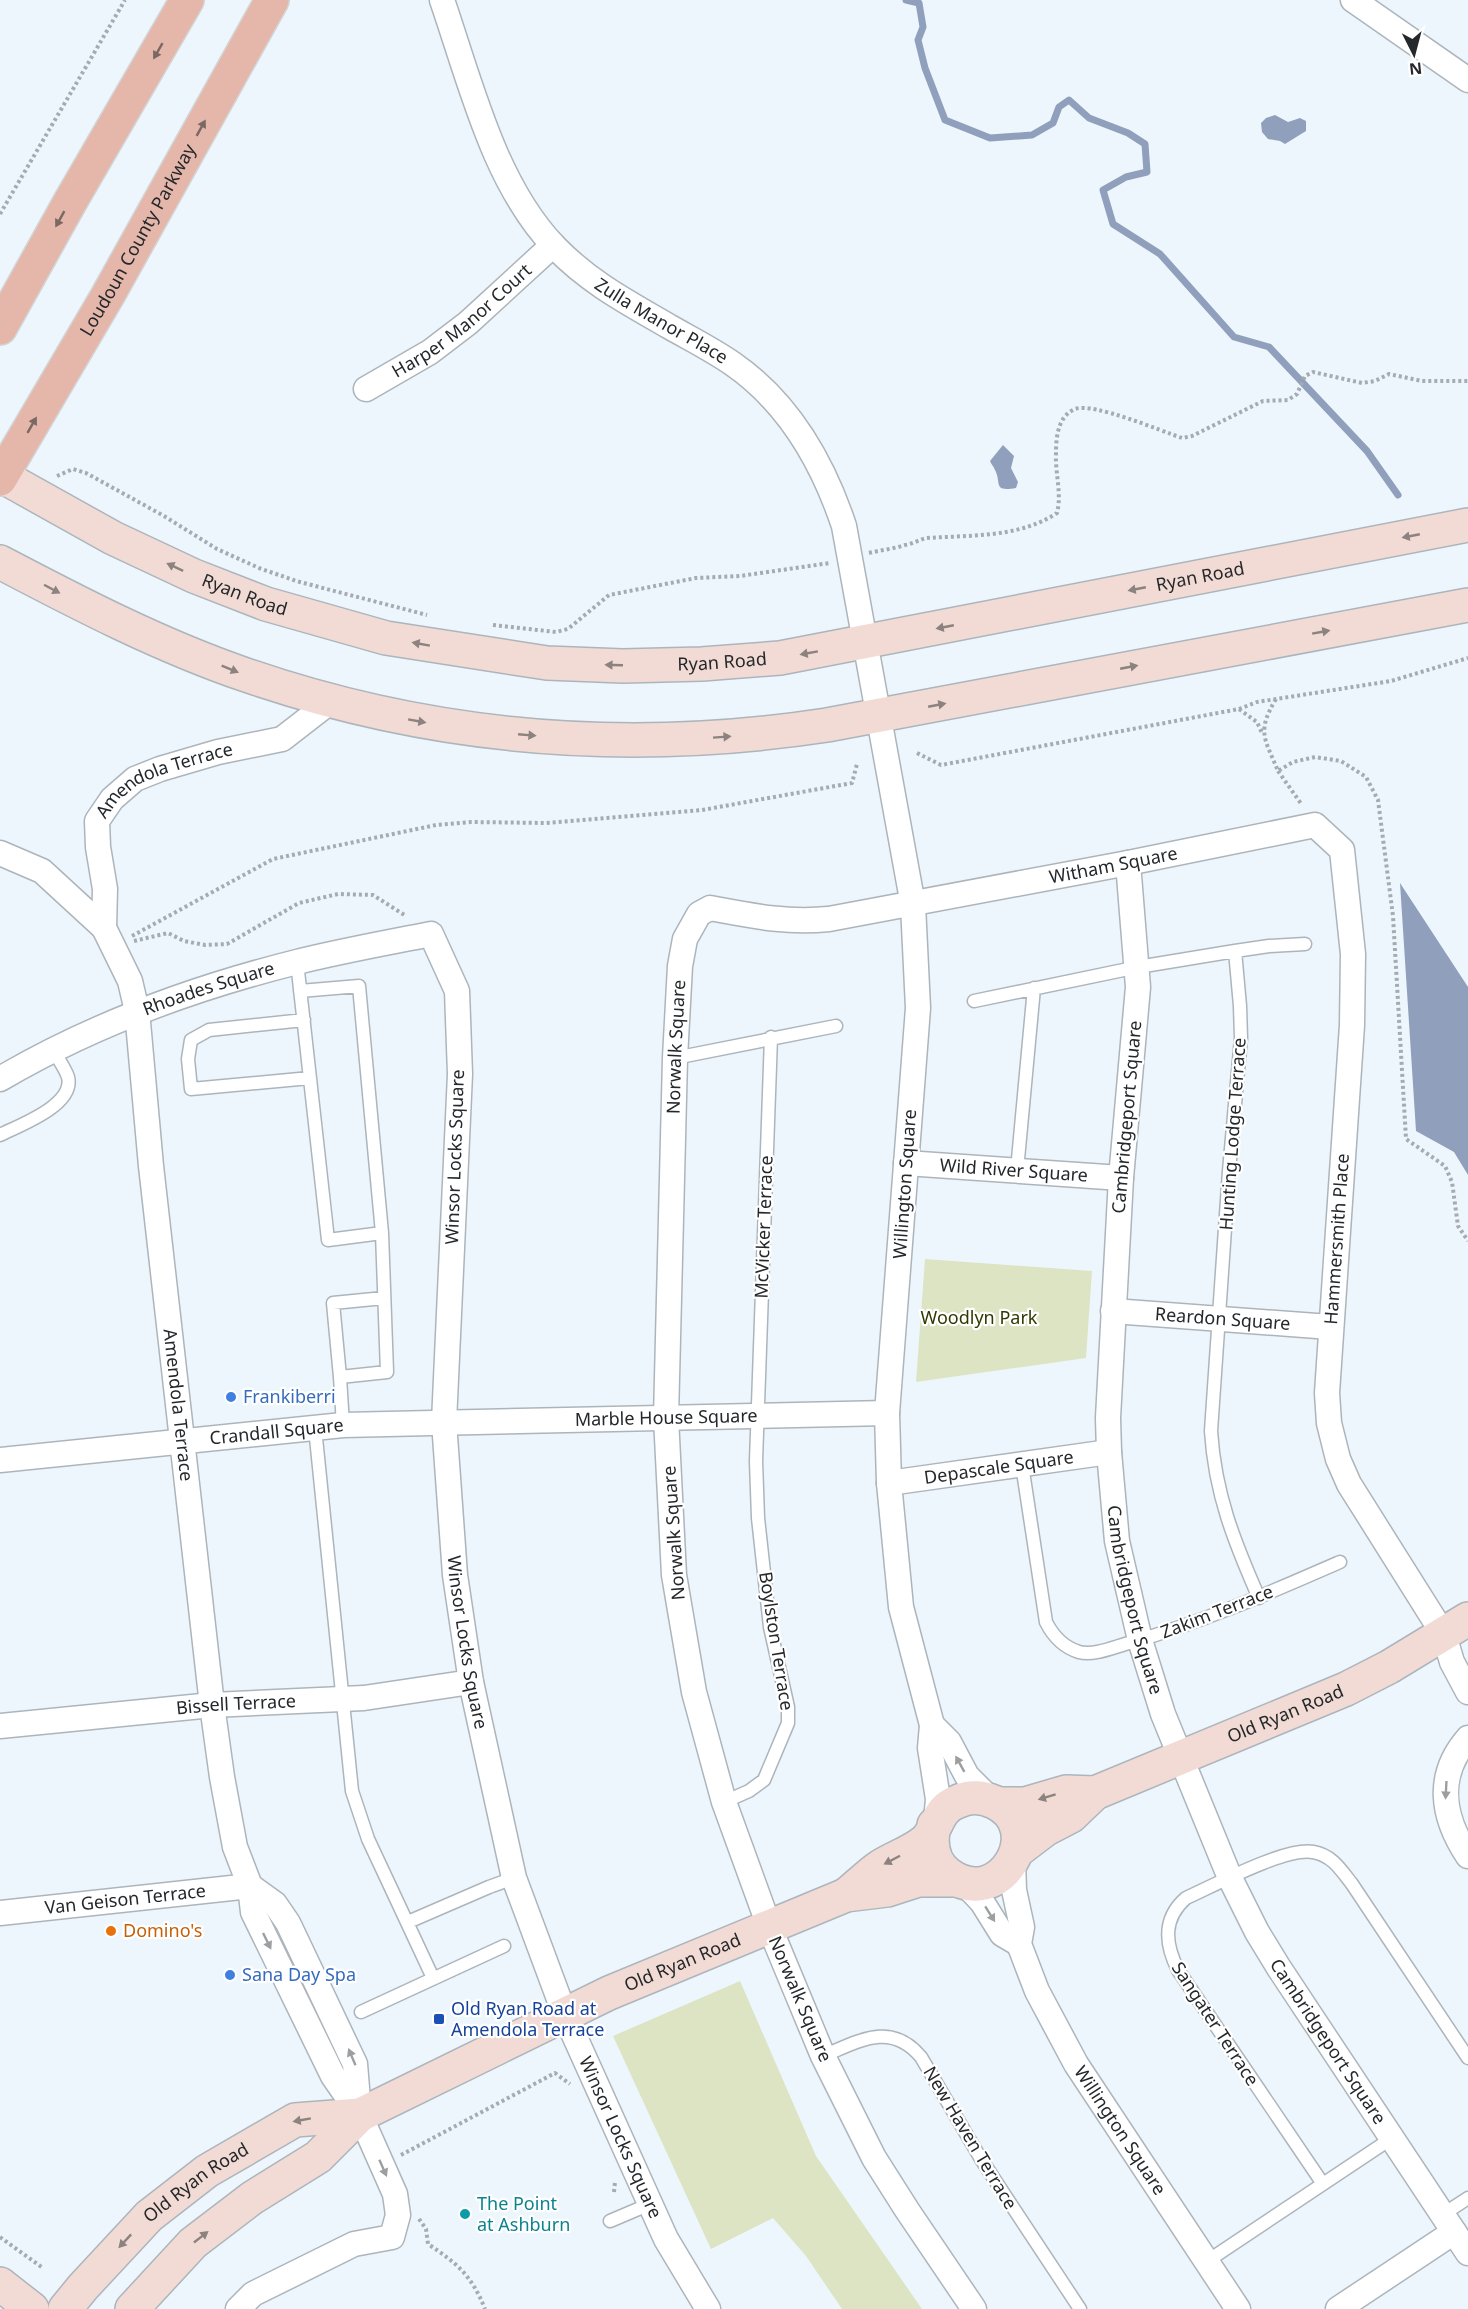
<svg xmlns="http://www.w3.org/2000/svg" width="1468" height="2309" viewBox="0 0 1468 2309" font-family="'Noto Sans',sans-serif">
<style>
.green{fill:#dde4c4}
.water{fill:#909fbb}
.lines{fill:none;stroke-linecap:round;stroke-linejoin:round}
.stream{stroke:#909fbb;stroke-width:7}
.lane-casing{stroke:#adb5bc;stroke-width:15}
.street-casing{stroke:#adb5bc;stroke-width:27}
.secondary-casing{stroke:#adb5bc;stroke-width:36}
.primary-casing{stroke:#d3d4d5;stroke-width:36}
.path{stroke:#a5acb1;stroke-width:4;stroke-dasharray:3 3;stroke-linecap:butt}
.lane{stroke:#fff;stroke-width:12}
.street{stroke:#fff;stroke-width:24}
.secondary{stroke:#f2dbd4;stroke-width:33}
.primary{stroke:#e5b6aa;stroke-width:33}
.oneway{fill:#7b6864}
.oneway2{fill:#8c8280}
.oneway3{fill:#9d9ea0}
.shop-dot{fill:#3f7fe0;stroke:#fff;stroke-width:2}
.food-dot{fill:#e8710a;stroke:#fff;stroke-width:2}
.transit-dot{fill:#1a4fb4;stroke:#fff;stroke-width:2}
.culture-dot{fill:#0f9aa8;stroke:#fff;stroke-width:2}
.labels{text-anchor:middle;stroke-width:4.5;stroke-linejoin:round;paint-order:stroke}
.street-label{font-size:18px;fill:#25282b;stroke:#fff}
.park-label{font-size:18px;fill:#313900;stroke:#fff}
.shop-label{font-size:18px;fill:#366cbe;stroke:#fff;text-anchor:start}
.food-label{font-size:18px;fill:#c56008;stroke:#fff;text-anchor:start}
.transit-label{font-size:18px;fill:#164399;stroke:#fff;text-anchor:start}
.culture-label{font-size:18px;fill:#0d838f;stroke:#fff;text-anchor:start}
</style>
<rect width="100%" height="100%" fill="#edf6fc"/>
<!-- green -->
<path class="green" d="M925,1259L1092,1271L1086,1358L916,1382Z
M740,1981L816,2156L922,2309H842L806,2256L773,2218L711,2249L613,2036Z"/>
<!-- water -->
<path class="water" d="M1275,115L1288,122L1300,118L1306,121V131L1285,144L1280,141L1268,139L1262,132L1261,123L1266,118Z
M1003,445L1014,456L1011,468L1018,482L1016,488C992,492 1002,483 995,470C994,467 991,464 990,461Z
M1400,883L1468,987V1175L1454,1152L1416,1131Z"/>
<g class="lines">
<!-- stream -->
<path class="stream" d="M906,0L919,3L923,27L918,40L925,68L945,120L990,138L1032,135L1053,123L1059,107L1069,100L1089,118L1128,133L1145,144L1147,172L1126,177L1103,190L1113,224L1160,254L1234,337L1269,347L1367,451L1398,495"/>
<!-- lane casing -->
<g class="lane-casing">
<path id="lane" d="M1235,951L1269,946L1305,944
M297,962L328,1240L382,1233L387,1372L340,1377L343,1425
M300,991L359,986L382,1233
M974,1001L1138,967L1235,951L1240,1006L1241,1038L1229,1171L1211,1431C1215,1494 1234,1541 1259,1598
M304,1020L209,1030L191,1040L188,1059L191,1089L310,1078
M675,1058L836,1026
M0,1135C20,1125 75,1105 68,1077C65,1068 58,1059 54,1051
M1017,1170L1034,988
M340,1377L333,1303L384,1298
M315,1428L352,1791L368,1839L433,1978
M1022,1465L1046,1622C1053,1636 1063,1647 1079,1652C1094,1656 1114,1647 1129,1643C1203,1622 1269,1593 1340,1562
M724,1802L749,1791L764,1780L788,1723V1707L770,1627L758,1518L756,1461L771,1037
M408,1922L489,1887L514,1878
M361,2012L504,1946
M823,2056C859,2041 891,2021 921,2057L981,2159L1080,2309
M1323,2184L1178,1970C1165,1944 1162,1919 1186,1898C1213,1886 1285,1847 1313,1852C1332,1855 1341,1870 1352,1884L1468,2058
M1442,2215L1468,2198
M610,2221L650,2204
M1206,2262L1392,2138"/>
</g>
<!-- street casing -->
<g class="street-casing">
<g id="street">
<path id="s1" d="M442,0C470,81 494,184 555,247C590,283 627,302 670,327C691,339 713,350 733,364C789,403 823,463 844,526L913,905L918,1008L887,1413L889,1483L901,1607L932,1725L930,1748L938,1799L936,1821"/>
<path d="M1353,0L1468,80"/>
<path id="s2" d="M366,389L430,352L468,323L553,245"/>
<path id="s3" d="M0,853L42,871L104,928L105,889L98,847L97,821L112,799L135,779L160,769L218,752L282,739L331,701"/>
<path id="s4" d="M1128,863L1138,987L1121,1178L1108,1418L1109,1452L1117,1541L1140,1640L1163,1714L1230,1878L1257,1932L1279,1968L1468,2253"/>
<path id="s5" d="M104,928L130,981L137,1011L151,1166L212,1705L222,1777L235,1847L250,1886L253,1912L333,2076L360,2115L395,2194L398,2215L392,2237L354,2244L253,2294L238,2309"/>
<path id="s6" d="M0,1079C92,1025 193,988 297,962C341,951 386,943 431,934L457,991L460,1074L444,1422L455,1575L471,1682L514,1878L565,2015L666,2239L708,2309"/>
<path id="s7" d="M906,1163L1121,1178"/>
<path id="s8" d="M1113,1311L1330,1327"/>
<path id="s9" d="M0,1460L343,1425L887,1413"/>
<path id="s10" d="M889,1483L1109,1452"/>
<path d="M932,1725L949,1742L967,1776L992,1801"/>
<path id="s11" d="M0,1726L212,1705L364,1698L471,1682"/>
<path d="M1468,1738C1435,1776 1442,1817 1468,1856"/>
<path id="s12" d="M1013,1861L1014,1890L1022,1927L1019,1944L1037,1991L1076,2064L1238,2309"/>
<path d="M963,1882L982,1902L1002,1934L1019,1944"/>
<path d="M250,1886L275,1904L288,1923L355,2064L359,2112"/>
<path id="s13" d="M0,1913L250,1886"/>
<path id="s14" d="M974,2309L907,2210L874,2158L823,2056L769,1926L724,1802L694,1692L674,1575L666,1418L675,1058L680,966L685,939L699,914L710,908C753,916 785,923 829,919L1128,863L1315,825L1342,850L1353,954L1352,1025L1327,1393L1329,1423L1338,1459L1349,1484L1444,1635L1452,1662L1468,1692"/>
<path d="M1338,2309L1454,2232"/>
</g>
</g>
<!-- secondary casing -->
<g class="secondary-casing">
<g id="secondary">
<path id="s15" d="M0,475L113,538L194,576L266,604L386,638L547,663L623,666L702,664L780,658L1468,525"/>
<path d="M0,562C80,604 161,646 246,675C435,740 630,755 827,725L1468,605"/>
<path d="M999,1804H1025L1066,1792L1095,1793"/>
<path id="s16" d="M1017,1851L1046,1829L1071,1816L1095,1793L1346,1689L1389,1667L1468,1619"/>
<path d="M846,1895C857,1886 867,1876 878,1868C892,1858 911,1853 925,1841C939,1828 936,1809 959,1801C970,1796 983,1797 994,1802C1049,1828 1000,1913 948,1874C932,1862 930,1843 934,1825"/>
<path d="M0,2284L32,2309"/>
<path id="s17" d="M65,2309L83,2287L149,2216L207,2171L295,2120L360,2115"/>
<path id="s18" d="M132,2309L193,2243L252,2198L318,2157L360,2115L609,1993L846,1895L887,1890L918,1880H957"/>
</g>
</g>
<!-- primary casing -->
<g class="primary-casing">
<g id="primary">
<path d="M0,328L70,202L187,0"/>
<path id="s19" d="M0,479L108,295L272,0"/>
</g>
</g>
<!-- path -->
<path class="path" d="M0,214L125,0
M57,476L73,469L86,473L164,516L217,549L259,568L296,581L427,615
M869,553C881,550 893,549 905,545C913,544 920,539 927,538C971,535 1019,538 1057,513C1062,493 1055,474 1056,453C1056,437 1058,416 1075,409C1093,402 1161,431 1182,438L1192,436L1263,401L1288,400L1297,394L1305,376L1313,372L1362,383L1375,381L1389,374L1422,381H1468
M493,625L556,632L568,629L609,595L696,578L740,576L830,563
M1276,699C1256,732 1265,739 1278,771L1293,762L1315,757L1341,761L1366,777L1378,800L1393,916L1406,1139L1445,1166L1452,1182L1458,1226L1468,1241
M1239,709L1257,722L1262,733
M917,753L941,765L1239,709L1257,702L1391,681L1468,658
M1278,771L1302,805
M132,936L273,859L436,825L471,822L546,823L702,810L852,783L857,764
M134,941L168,933L184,941L205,945L227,944L299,903L338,894L373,895L406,916
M401,2155L555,2073L570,2084
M614,2192L615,2182
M419,2219L426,2229L428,2244C457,2263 472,2276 485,2309
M0,2237L43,2268"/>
<!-- lane -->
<use href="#lane" class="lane"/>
<!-- street -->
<use href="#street" class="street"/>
<!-- secondary -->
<use href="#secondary" class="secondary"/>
<!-- primary -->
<use href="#primary" class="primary"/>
</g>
<!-- one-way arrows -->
<defs><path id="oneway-solid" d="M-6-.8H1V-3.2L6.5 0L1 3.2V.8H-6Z" transform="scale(1.5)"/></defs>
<g class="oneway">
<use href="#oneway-solid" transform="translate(158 51) rotate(120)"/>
<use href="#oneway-solid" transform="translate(201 128) rotate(-61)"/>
<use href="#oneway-solid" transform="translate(60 219) rotate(119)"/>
<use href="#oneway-solid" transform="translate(32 425) rotate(-60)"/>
</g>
<g class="oneway2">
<use href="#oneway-solid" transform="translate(1411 536) rotate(169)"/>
<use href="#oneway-solid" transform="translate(175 567) rotate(-155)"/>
<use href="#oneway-solid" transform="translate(52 589) rotate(28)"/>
<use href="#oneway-solid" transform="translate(1137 589) rotate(169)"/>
<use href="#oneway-solid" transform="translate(945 627) rotate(169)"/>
<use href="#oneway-solid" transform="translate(1321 632) rotate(-10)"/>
<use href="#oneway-solid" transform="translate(421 644) rotate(-170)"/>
<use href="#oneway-solid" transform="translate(809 653) rotate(170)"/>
<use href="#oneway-solid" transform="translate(614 665) rotate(-178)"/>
<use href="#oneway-solid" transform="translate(1129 667) rotate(-11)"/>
<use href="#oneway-solid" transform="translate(230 669) rotate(22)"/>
<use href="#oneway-solid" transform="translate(937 705) rotate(-11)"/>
<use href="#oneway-solid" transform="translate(417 721) rotate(10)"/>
<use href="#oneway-solid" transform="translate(527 735) rotate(5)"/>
<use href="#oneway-solid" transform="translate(722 737) rotate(-4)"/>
<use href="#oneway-solid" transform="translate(1047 1797) rotate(163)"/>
<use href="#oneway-solid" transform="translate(892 1860) rotate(152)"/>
<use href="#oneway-solid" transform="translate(302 2120) rotate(170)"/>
<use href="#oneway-solid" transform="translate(201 2237) rotate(-38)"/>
<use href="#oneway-solid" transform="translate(125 2241) rotate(133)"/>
</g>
<g class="oneway3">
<use href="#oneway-solid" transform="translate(960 1764) rotate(-119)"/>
<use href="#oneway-solid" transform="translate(1446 1790) rotate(93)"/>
<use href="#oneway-solid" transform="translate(990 1914) rotate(58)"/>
<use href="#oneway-solid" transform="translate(267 1941) rotate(64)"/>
<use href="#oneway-solid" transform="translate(352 2057) rotate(-113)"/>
<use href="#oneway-solid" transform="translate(383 2168) rotate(66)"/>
</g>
<!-- markers -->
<g class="shop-dot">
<circle cx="231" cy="1397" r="6"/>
<circle cx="230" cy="1975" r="6"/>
</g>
<circle class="food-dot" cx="111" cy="1931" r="6"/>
<rect class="transit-dot" x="433" y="2013" width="12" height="12" rx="3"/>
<circle class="culture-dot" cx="465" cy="2214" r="6"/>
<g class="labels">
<!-- street labels -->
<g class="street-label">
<text dy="6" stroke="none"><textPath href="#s19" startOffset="276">Loudoun County Parkway</textPath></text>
<text dy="6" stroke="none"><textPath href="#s2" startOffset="118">Harper Manor Court</textPath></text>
<text dy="6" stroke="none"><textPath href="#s1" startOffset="404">Zulla Manor Place</textPath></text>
<text dy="6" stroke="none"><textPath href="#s15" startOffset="1245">Ryan Road</textPath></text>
<text dy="6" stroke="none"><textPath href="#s15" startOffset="273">Ryan Road</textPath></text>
<text dy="6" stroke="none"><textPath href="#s15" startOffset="759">Ryan Road</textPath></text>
<text dy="6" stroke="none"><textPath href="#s3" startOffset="320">Amendola Terrace</textPath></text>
<text dy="6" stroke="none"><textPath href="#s14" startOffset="1888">Witham Square</textPath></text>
<text dy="6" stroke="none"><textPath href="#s6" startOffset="228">Rhoades Square</textPath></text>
<text dy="6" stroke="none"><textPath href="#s14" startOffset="1329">Norwalk Square</textPath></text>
<text transform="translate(1127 1117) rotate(-85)" y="6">Cambridgeport Square</text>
<text transform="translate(1233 1134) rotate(-86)" y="6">Hunting Lodge Terrace</text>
<text transform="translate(455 1157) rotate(-88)" y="6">Winsor Locks Square</text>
<text dy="6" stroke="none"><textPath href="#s7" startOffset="108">Wild River Square</textPath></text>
<text transform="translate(905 1184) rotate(-86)" y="6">Willington Square</text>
<text transform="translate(764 1227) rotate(-88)" y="6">McVicker Terrace</text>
<text transform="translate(1337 1239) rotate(-86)" y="6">Hammersmith Place</text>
<text dy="6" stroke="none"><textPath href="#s8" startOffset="110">Reardon Square</textPath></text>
<text dy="6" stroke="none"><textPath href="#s5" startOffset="486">Amendola Terrace</textPath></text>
<text dy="6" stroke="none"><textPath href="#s9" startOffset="668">Marble House Square</textPath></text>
<text dy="6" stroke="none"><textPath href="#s9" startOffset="278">Crandall Square</textPath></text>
<text dy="6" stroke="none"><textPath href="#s10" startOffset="111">Depascale Square</textPath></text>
<text transform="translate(674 1533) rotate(-94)" y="6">Norwalk Square</text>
<text dy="6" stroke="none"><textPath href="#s4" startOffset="741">Cambridgeport Square</textPath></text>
<text transform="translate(1217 1612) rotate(-21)" y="6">Zakim Terrace</text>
<text dy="6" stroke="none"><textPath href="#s6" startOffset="1173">Winsor Locks Square</textPath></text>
<text transform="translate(776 1641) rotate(81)" y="6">Boylston Terrace</text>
<text dy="6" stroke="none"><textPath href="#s11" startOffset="237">Bissell Terrace</textPath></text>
<text dy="6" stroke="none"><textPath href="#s16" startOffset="304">Old Ryan Road</textPath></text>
<text dy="6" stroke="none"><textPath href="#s13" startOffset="126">Van Geison Terrace</textPath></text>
<text dy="6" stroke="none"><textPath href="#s18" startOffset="658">Old Ryan Road</textPath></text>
<text transform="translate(800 1999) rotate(67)" y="6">Norwalk Square</text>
<text transform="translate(1215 2024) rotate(57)" y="6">Sangater Terrace</text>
<text dy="6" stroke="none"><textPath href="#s4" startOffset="1227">Cambridgeport Square</textPath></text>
<text dy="6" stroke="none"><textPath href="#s12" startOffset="297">Willington Square</textPath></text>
<text dy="6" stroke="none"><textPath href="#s6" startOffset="1694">Winsor Locks Square</textPath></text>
<text transform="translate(970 2138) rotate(59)" y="6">New Haven Terrace</text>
<text dy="6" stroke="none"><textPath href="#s17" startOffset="183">Old Ryan Road</textPath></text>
</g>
<!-- park labels -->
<g class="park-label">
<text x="979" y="1324">Woodlyn Park</text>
</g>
<!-- shop labels -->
<g class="shop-label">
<text x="243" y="1403">Frankiberri</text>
<text x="242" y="1981">Sana Day Spa</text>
</g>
<!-- food labels -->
<g class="food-label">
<text x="123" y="1937">Domino's</text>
</g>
<!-- transit labels -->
<g class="transit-label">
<text x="451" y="2015">Old Ryan Road at<tspan x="451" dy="21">Amendola Terrace</tspan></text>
</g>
<!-- culture labels -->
<g class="culture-label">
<text x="477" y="2210">The Point<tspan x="477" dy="21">at Ashburn</tspan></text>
</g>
</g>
<!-- north arrow -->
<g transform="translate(1414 54) rotate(174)" stroke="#ffffff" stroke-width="4.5" paint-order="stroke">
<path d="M0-4.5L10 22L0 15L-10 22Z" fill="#25282b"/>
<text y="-9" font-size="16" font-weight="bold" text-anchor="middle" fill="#25282b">N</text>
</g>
</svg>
